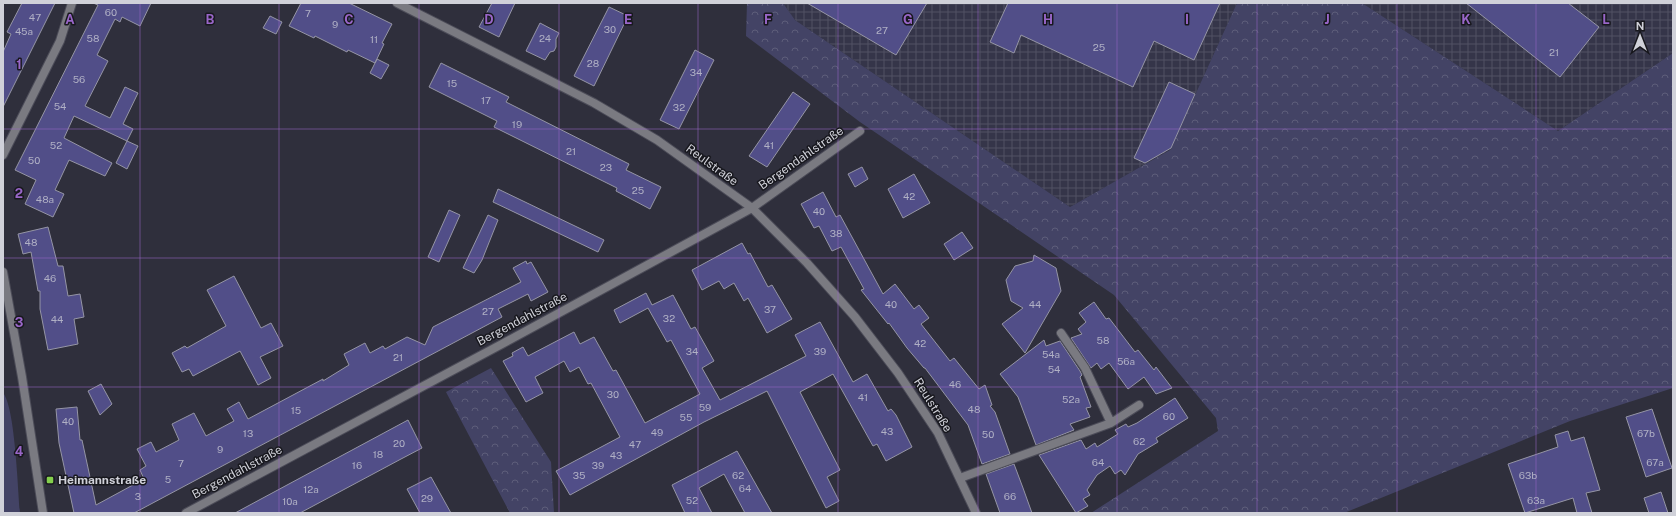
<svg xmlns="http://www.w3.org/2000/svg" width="1676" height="516" viewBox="0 0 1676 516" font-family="'Public Sans',sans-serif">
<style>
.industrial{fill:url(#industrial-grid)}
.grass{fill:#434365}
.park{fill:url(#park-crowns)}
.building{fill:#514e88;stroke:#9595a5}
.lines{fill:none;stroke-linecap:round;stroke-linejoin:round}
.minor-casing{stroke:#4c4c58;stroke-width:10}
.minor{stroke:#7a7a81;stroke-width:8}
.grid{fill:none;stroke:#9966c8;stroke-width:1;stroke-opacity:0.55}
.poi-dot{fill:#84cf4d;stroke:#18181e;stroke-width:1.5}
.labels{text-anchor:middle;stroke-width:3;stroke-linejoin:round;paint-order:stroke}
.number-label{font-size:10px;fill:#b0b0c5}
.street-label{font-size:12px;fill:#d0d1d9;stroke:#18181e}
.poi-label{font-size:12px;font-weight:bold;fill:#d0d1d9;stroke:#18181e;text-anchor:start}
.grid-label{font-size:13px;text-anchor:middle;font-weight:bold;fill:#9966c8;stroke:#18181e;stroke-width:3;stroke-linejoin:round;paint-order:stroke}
</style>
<defs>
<pattern id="industrial-grid" width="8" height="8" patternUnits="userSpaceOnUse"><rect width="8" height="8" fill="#353549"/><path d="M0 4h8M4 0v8" fill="none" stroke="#515163"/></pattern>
<pattern id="park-crowns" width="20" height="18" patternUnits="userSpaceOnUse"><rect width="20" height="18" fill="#434365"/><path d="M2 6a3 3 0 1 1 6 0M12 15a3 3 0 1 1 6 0" fill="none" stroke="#5d5d7a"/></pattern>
</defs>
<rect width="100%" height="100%" fill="#2f2f3c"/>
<!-- industrial -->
<path class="industrial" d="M783,3H1237L1170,150L1070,207L795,20Z
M1362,3H1673V53L1558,131Z"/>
<!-- grass -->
<path class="grass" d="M3,393C15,406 18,490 20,513H3Z"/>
<!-- park -->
<path class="park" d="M747,3H783L795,20L1070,207L1170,150L1237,3H1362L1558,131L1673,53V388L1570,421L1344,513H1091L1218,431L1216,418L1114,295L860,122L746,36Z
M491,368L551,462L554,513H510L446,392Z"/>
<!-- building -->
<path class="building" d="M22,3H55L3,107V52L11,34L7,32Z
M93,3H151L140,26L122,17L120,22L115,19L97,55L108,61L85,106L110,118L125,87L138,93L123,124L133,129L127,141L74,116L64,138L112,163L105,176L69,160L55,190L64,194L53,217L25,204L36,180L15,170L98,5Z
M301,3H349L392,24L382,43L384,44L375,63L348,50L347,52L315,36L314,38L289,26Z
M492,3H515L499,37L479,27Z
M807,3H927L896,55Z
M1008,3H1220L1194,60L1154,41L1133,87L1021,35L1014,53L990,42Z
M1466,3H1568L1599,27L1560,77Z
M609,7L628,16L594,86L574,76Z
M270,16L282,22L276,34L263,28Z
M540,23L559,33L556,39V47L554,51L550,52L545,60L526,51Z
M695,50L714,60L679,129L660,120Z
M377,59L389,65L381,79L370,73Z
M441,63L509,97L506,102L629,164L626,170L661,187L650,209L616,191L617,188L494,127L497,121L429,87Z
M1169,82L1195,94L1171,148L1145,163L1134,158Z
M793,92L810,104L767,167L749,156Z
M127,141L138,146L127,169L116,163Z
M862,167L868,179L855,187L848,174Z
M914,174L930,203L903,218L888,189Z
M498,189L604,240L598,252L493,202Z
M823,192L836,217L840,215L883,294L895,284L914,309L919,305L929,318L921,324L950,361L954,358L979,389L985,385L992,405L990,406L995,412L1010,454L982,464L968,425L925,368H924L907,348L889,323L888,324L861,290L864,289L841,247L832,251L819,226L814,228L801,204Z
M449,210L460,215L439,262L428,257Z
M488,215L498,220L482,260L474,273L463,268Z
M48,227L58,266H63L68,296L80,294L84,317L74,319L78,344L48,350L40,309V291H38L31,252L23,254L18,234Z
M962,232L973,248L954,260L944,244Z
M742,243L748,254L750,253L768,287L772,285L792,319L767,333L748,298L744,301L734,283L724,289L719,281L702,290L692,270Z
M1034,255L1056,268L1061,291L1025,353L1002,324L1023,308L1011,301L1006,280L1015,266L1033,261Z
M526,261L527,264L531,262L548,292L531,301L528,294L498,309L502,317L134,513H74L59,443L56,409L77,407L80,440H82L96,505L144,479L140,470L146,466L137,449L151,442L156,452L179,440L172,424L194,413L206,436L234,421L227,409L239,402L248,419L323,379V381L349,365L344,354L365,343L370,353L383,346L385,349L407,337L425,345L433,327L521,282L513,268Z
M234,276L261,328L271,323L283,346L260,357L271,378L258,385L240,351L193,376L189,369L182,372L172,353L185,346L187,348L226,326L207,290Z
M646,293L652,305L673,295L691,329L695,327L714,361L702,368L720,400L806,356L795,335L820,322L853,382L867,374L888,411L891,409L896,415L912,447L886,461L877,444L873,446L833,374L800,392L840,470L827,477L839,501L826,508L767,391L704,422L570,495L556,471L620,437L591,383L588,384L579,367L570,372L564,361L535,377L543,393L526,402L503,361L513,356L512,353L523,347L528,356L574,332L580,344L594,337L613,371L616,370L645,423L700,394L671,340L667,342L648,308L620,323L614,310Z
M1094,302L1106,319L1109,318L1135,352L1138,350L1154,370L1156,367L1172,388L1156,394L1144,377L1128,389L1109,363L1101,369L1097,363L1091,368L1071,338L1082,334L1078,329L1086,322L1079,313Z
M1044,340L1046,346L1060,341L1080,371L1082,375L1080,377L1091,407L1086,408L1090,417L1070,424L1074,430L1036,445L1018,397L1000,374Z
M101,384L112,404L100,415L88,391Z
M1175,398L1188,418L1156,438L1158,442L1138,454L1125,475L1121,470L1115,474L1110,466L1097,475L1087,490L1090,495L1083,499L1088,506L1076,513L1039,455L1081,440L1086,449L1095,443L1097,447L1118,434L1115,430L1126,424L1128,427L1137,423Z
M1652,409L1672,468L1646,477L1626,417Z
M408,420L422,448L401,459L300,513H235Z
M1568,431L1571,441L1584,437L1600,490L1586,493L1592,513H1577L1573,498L1525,513L1508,464L1558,447L1555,435Z
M737,451L772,513H745L724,474L699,488L712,513H685L672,485Z
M1014,464L1023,488L1032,513H1000L986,474Z
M431,477L451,513H420L407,489Z
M1661,492L1668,513H1649L1644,498Z"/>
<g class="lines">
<!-- minor casing -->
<g class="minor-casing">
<path id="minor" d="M397,3L594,103L657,140L752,208L807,263L855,317L898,373L938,433L976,513
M3,155L60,41L72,3
M3,272L22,377L43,513
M1061,333L1085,368L1111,423
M960,478L1111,423L1139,405
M186,513L502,344L752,208L860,131"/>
</g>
<!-- minor -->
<use href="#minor" class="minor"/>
</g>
<!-- grid -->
<path class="grid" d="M140,3V513M279,3V513M419,3V513M559,3V513M698,3V513M838,3V513M978,3V513M1117,3V513M1257,3V513M1397,3V513M1536,3V513M3,129H1673M3,258H1673M3,387H1673"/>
<!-- markers -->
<rect class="poi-dot" x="46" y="476" width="8" height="8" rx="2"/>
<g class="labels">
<!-- number labels -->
<g class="number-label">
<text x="111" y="16">60</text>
<text x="308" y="17">7</text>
<text x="35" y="21">47</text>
<text x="335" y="28">9</text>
<text x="610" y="33">30</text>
<text x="882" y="34">27</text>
<text x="24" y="35">45a</text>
<text x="93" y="42">58</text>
<text x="545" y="42">24</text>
<text x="374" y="43">11</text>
<text x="1099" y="51">25</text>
<text x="1554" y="56">21</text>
<text x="593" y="67">28</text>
<text x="696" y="76">34</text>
<text x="79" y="83">56</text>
<text x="452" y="87">15</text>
<text x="486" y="104">17</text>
<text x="60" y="110">54</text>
<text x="679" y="111">32</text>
<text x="517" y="128">19</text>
<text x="56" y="149">52</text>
<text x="769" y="149">41</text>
<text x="571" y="155">21</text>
<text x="34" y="164">50</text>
<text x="606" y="171">23</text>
<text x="638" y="194">25</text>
<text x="909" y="200">42</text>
<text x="45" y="203">48a</text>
<text x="819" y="215">40</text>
<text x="836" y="237">38</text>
<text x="31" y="246">48</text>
<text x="50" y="282">46</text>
<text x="891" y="308">40</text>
<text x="1035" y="308">44</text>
<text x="770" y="313">37</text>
<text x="488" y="315">27</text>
<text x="669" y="322">32</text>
<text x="57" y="323">44</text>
<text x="1103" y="344">58</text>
<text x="920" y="347">42</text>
<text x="692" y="355">34</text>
<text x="820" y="355">39</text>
<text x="1051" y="358">54a</text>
<text x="398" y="361">21</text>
<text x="1126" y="365">56a</text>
<text x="1054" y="373">54</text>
<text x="955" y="388">46</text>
<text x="613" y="398">30</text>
<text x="863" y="401">41</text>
<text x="1071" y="403">52a</text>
<text x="705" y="411">59</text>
<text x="974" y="413">48</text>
<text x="296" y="414">15</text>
<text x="1169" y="420">60</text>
<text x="686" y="421">55</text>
<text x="68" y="425">40</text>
<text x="887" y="435">43</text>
<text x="657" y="436">49</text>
<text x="248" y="437">13</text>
<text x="1646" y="437">67b</text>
<text x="988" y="438">50</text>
<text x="1139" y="445">62</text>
<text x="399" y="447">20</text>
<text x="635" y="448">47</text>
<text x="220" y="453">9</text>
<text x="378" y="458">18</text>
<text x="616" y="459">43</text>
<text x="1098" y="466">64</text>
<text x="1655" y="466">67a</text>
<text x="181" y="467">7</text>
<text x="357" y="469">16</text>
<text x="598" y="469">39</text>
<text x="579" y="479">35</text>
<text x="738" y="479">62</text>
<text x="1528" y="479">63b</text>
<text x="168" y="483">5</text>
<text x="745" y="492">64</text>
<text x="311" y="493">12a</text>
<text x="138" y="500">3</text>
<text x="1010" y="500">66</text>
<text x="427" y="502">29</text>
<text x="692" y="504">52</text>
<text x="1536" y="504">63a</text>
<text x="290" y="505">10a</text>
</g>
<!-- street labels -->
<g class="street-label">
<text transform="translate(801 158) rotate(-35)" y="4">Bergendahlstraße</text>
<text transform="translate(712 165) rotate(36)" y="4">Reulstraße</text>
<text transform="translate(522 319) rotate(-28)" y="4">Bergendahlstraße</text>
<text transform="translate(933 405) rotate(58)" y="4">Reulstraße</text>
<text transform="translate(237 472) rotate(-28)" y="4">Bergendahlstraße</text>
</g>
<!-- poi labels -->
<g class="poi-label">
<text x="58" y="484">Heimannstraße</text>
</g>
</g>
<g class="grid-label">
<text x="70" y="24">A</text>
<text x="210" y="24">B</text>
<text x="349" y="24">C</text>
<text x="489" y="24">D</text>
<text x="628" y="24">E</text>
<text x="768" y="24">F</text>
<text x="908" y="24">G</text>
<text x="1048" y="24">H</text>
<text x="1187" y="24">I</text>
<text x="1327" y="24">J</text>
<text x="1466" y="24">K</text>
<text x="1606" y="24">L</text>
<text x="19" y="69">1</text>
<text x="19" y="198">2</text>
<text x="19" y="327">3</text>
<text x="19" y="456">4</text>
</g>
<!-- border -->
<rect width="1676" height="516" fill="none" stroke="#d0d1d9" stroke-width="8"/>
<!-- north arrow -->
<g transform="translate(1640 36)" stroke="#18181e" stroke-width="3" paint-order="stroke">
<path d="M0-3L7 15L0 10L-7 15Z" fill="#d0d1d9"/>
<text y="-6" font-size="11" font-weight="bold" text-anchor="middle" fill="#d0d1d9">N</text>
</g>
</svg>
